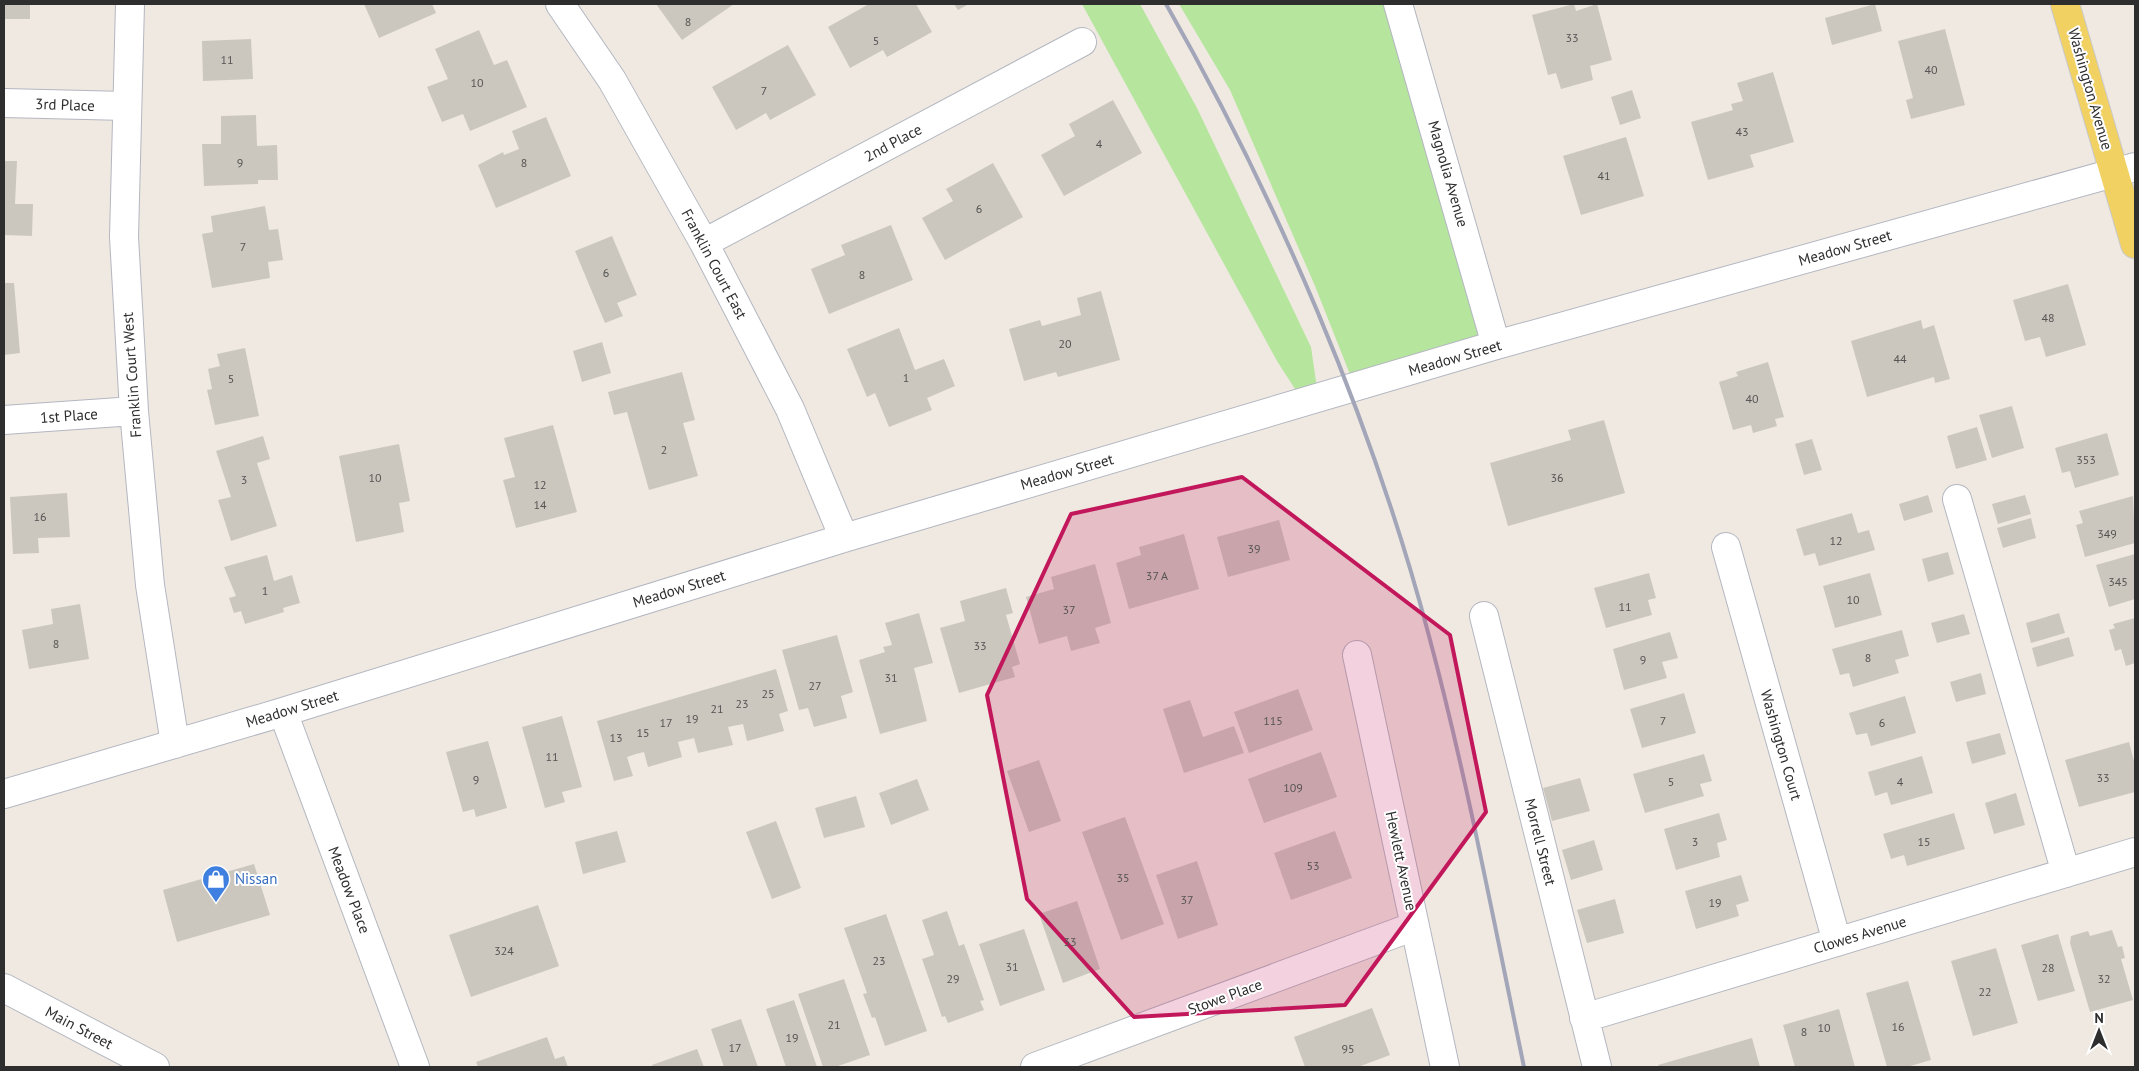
<svg xmlns="http://www.w3.org/2000/svg" width="2139" height="1071" viewBox="0 0 2139 1071" font-family="'PT Sans',sans-serif">
<style>
.green{fill:#b6e59e}
.building{fill:#cbc7bf}
.lines{fill:none;stroke-linecap:round;stroke-linejoin:round}
.minor-casing{stroke:#b4b7c1;stroke-width:30}
.major-casing{stroke:#c9c9c9;stroke-width:30}
.minor{stroke:#fff;stroke-width:28}
.major{stroke:#f2d163;stroke-width:28}
.rail{stroke:#a3a6b8;stroke-width:4}
.marked{fill:#c2185b;fill-opacity:0.2;stroke:#c2185b;stroke-width:4;stroke-linejoin:round}
.labels{text-anchor:middle;stroke-width:4;stroke-linejoin:round;paint-order:stroke}
.number-label{font-size:12px;fill:#555452}
.street-label{font-size:15px;fill:#2e2e2e;stroke:#fff}
.shop-label{font-size:15px;fill:#366cbe;stroke:#fff;text-anchor:start}
</style>
<rect width="100%" height="100%" fill="#efe9e1"/>
<!-- green -->
<path class="green" d="M1082,4H1140L1197,108L1311,347L1319,402L1306,406L1277,361Z
M1179,4H1390L1498,348L1357,392L1315,286L1230,90Z"/>
<!-- building -->
<path class="building" d="M4,4H30V19H4Z
M364,4H432L436,13L379,38Z
M656,4H734L682,40Z
M869,4H916L932,32L887,57L883,50L850,68L828,27Z
M954,4H969L958,10Z
M1574,4L1576,11L1597,4L1612,60L1590,66L1593,80L1561,89L1556,73L1548,75L1532,15Z
M1875,4L1882,31L1832,45L1825,18Z
M1945,29L1965,105L1911,119L1906,100L1913,98L1898,41Z
M479,30L494,65L507,60L527,107L470,131L463,114L442,122L427,87L448,79L435,49Z
M251,39L253,79L203,81L202,41Z
M788,45L816,95L770,120L766,113L736,130L712,87Z
M1773,72L1794,142L1750,155L1754,167L1708,180L1691,122L1733,110L1731,104L1743,101L1737,83Z
M1632,90L1641,118L1620,125L1611,97Z
M1113,100L1142,153L1064,196L1041,155L1075,136L1069,124Z
M256,115L257,146L277,145L278,180H258V184L204,186L202,144H221V116Z
M546,117L571,176L496,208L478,165L503,152L504,155L519,149L512,131Z
M1626,137L1644,196L1581,215L1563,156Z
M4,161H17L15,204H33L32,236L4,235Z
M993,163L1023,217L945,260L922,218L953,201L946,189Z
M265,206L269,230L278,229L283,260L268,262L270,278L212,288L202,234L213,232L211,216Z
M891,225L913,280L829,314L811,269L845,255L841,245Z
M612,236L637,295L617,303L623,316L605,323L575,251Z
M4,283H14L20,353L4,355Z
M2068,284L2086,345L2046,357L2040,337L2025,341L2013,300Z
M1101,291L1120,360L1058,377L1056,372L1024,381L1009,329L1040,320L1042,326L1081,315L1077,298Z
M1921,320L1923,329L1934,325L1950,379L1935,383L1934,377L1867,397L1851,341Z
M899,328L915,370L944,359L955,386L927,398L932,410L889,427L875,393L867,397L847,349Z
M602,342L611,373L582,382L573,351Z
M245,348L259,416L215,425L207,390L212,389L208,369L220,366L217,354Z
M1768,362L1784,417L1775,419L1777,426L1753,433L1751,425L1733,430L1719,382L1738,376L1736,372Z
M682,372L695,420L683,423L698,476L649,490L627,412L614,415L608,392Z
M2012,406L2024,448L1992,458L1979,415Z
M1604,420L1625,493L1508,526L1490,463L1571,440L1568,430Z
M553,425L577,512L516,528L503,480L515,477L504,438Z
M1977,427L1987,460L1956,469L1947,436Z
M2107,433L2119,475L2075,488L2070,471L2062,473L2055,448Z
M263,436L270,459L257,463L277,526L231,541L218,500L231,497L216,451Z
M1812,439L1822,470L1804,475L1795,444Z
M399,444L410,501L399,503L404,532L356,542L339,456Z
M67,493L70,537L38,538L39,553L13,554L10,497Z
M1928,495L1933,512L1904,521L1899,504Z
M2025,495L2031,514L1998,524L1992,504Z
M2133,496L2135,543L2085,557L2076,525L2083,523L2079,511Z
M1852,513L1858,533L1869,530L1875,550L1819,566L1815,553L1804,556L1796,529Z
M2031,518L2036,538L2003,548L1997,528Z
M1279,520L1290,560L1228,577L1217,537Z
M1184,534L1199,589L1129,609L1116,563L1141,555L1139,547Z
M1948,552L1954,574L1928,582L1922,559Z
M2135,554V599L2109,607L2096,565Z
M267,555L274,581L292,575L300,603L283,608L284,612L245,624L241,611L234,613L229,598L236,596L224,567Z
M1095,564L1111,623L1095,628L1100,643L1071,651L1067,636L1039,644L1026,597L1054,589L1051,577Z
M1649,573L1656,598L1648,600L1652,615L1606,628L1594,588Z
M1870,573L1882,615L1835,628L1823,586Z
M1006,588L1013,613L1006,615L1020,664L1012,667L1015,677L959,693L940,628L965,621L960,601Z
M80,604L89,659L29,669L22,630L53,624L51,609Z
M919,613L933,663L914,668L927,721L880,734L859,660L885,652L883,647L892,645L885,623Z
M2059,613L2065,633L2031,643L2026,623Z
M1964,614L1970,634L1937,643L1931,623Z
M2135,618V663L2126,666L2121,649L2115,651L2109,630L2115,628L2113,624Z
M1902,630L1909,656L1895,660L1899,673L1853,687L1849,673L1840,675L1832,649Z
M1670,632L1678,658L1662,662L1667,678L1624,690L1613,649Z
M837,635L853,692L841,696L847,718L814,727L808,708L799,710L782,650Z
M2069,637L2074,656L2037,667L2032,648Z
M776,669L788,711L779,714L784,731L747,741L743,724L728,727L733,745L698,753L694,738L678,742L682,757L648,767L644,752L636,754L627,757L633,776L614,781L597,721Z
M1981,673L1986,694L1956,702L1950,682Z
M1298,689L1313,730L1249,753L1234,712Z
M1684,693L1696,733L1642,748L1630,709Z
M1905,696L1916,733L1871,746L1867,733L1856,735L1849,713Z
M1190,700L1203,737L1234,726L1244,753L1184,773L1163,709Z
M562,716L582,787L562,792L565,802L545,808L522,727Z
M2000,733L2006,754L1972,764L1966,742Z
M488,741L507,808L476,817L474,809L463,812L446,752Z
M2129,742L2135,765V792L2079,807L2065,760Z
M1321,752L1337,797L1264,823L1248,779Z
M1704,754L1712,781L1700,784L1704,796L1645,813L1633,774Z
M1922,756L1933,793L1891,805L1887,792L1875,796L1868,772Z
M1039,760L1061,821L1029,832L1007,771Z
M1580,778L1590,811L1552,821L1543,788Z
M917,779L929,810L891,825L879,793Z
M2016,793L2025,825L1994,834L1985,803Z
M856,796L865,827L824,838L815,808Z
M1719,813L1727,840L1717,843L1720,857L1676,870L1664,829Z
M1954,813L1965,849L1907,866L1904,855L1891,859L1883,834Z
M1125,817L1164,924L1121,940L1082,832Z
M776,821L801,888L772,899L746,832Z
M617,831L626,862L583,874L575,842Z
M1335,831L1352,878L1291,900L1274,853Z
M1594,840L1603,870L1571,880L1562,850Z
M1197,861L1218,925L1178,939L1156,875Z
M254,864L270,915L177,942L163,890Z
M1741,875L1749,901L1736,905L1739,916L1696,929L1685,891Z
M1615,899L1624,933L1587,943L1577,910Z
M1077,901L1100,969L1063,983L1039,914Z
M538,905L559,966L471,997L449,935Z
M947,911L959,946L964,944L984,1000L980,1001L984,1010L948,1023L945,1016L942,1017L922,959L934,955L922,920Z
M886,914L927,1031L885,1046L875,1017L872,1018L863,994L867,993L844,928Z
M1024,929L1045,990L1000,1006L979,944Z
M2112,930L2118,947L2122,946L2125,958L2121,959L2133,1000L2090,1012L2070,943L2071,936L2088,931L2090,936Z
M2058,934L2075,991L2038,1001L2021,945Z
M1996,948L2018,1023L1973,1036L1951,961Z
M844,979L870,1055L835,1067H823L798,994Z
M1908,981L1931,1060L1907,1067H1887L1866,993Z
M794,1000L817,1067H786L766,1009Z
M1372,1008L1390,1055L1358,1067H1305L1294,1037Z
M1839,1009L1855,1067H1795L1783,1025Z
M741,1019L758,1067H724L711,1029Z
M547,1037L555,1059L564,1056L568,1067H478L476,1062Z
M1752,1038L1760,1067H1659L1658,1065Z
M697,1049L704,1067H653L652,1065Z"/>
<g class="lines">
<!-- minor casing -->
<g class="minor-casing">
<path id="minor" d="M130,4L124,237L134,411L150,585L175,744
M560,4L612,80L704,243L790,409L844,538
M1398,4L1496,345
M4,103L126,106
M704,243L1082,42
M4,420L134,411
M1957,499L2066,873
M1726,547L1837,942
M1484,616L1597,1067
M1357,655L1445,1067
M283,712L415,1067
M4,794L283,712L844,538L1496,345L2135,167
M4,988L155,1067
M1584,1018L2135,852
M1035,1067L1415,926"/>
</g>
<!-- major casing -->
<g class="major-casing">
<path id="major" d="M2065,4L2135,244"/>
</g>
<!-- minor -->
<use href="#minor" class="minor"/>
<!-- major -->
<use href="#major" class="major"/>
<!-- rail -->
<path class="rail" d="M1166,4C1276,197 1372,420 1429,636C1467,778 1494,923 1524,1067"/>
</g>
<!-- marked area -->
<path class="marked" d="M1242,477L1450,635L1486,812L1345,1005L1134,1017L1027,899L987,695L1071,514Z"/>
<!-- icons -->
<defs>
<g id="shop-pin" transform="scale(1.4375)"><path d="M0 17L-7.5 6A9.5 9.5 0 1 1 7.5 6Z" fill="#3f7fe0" stroke="#fff"/><path d="M-5-2.5h2.3a2.7 3.5 0 0 1 5.4 0H5L5.5 6h-11ZM-1.5-2.5h3a1.5 2.3 0 0 0-3 0Z" fill="#fff"/></g>
</defs>
<g fill-rule="evenodd">
<use href="#shop-pin" x="216" y="879"/>
</g>
<g class="labels">
<!-- number labels -->
<g class="number-label">
<text x="688" y="26">8</text>
<text x="1572" y="42">33</text>
<text x="876" y="45">5</text>
<text x="227" y="64">11</text>
<text x="1931" y="74">40</text>
<text x="477" y="87">10</text>
<text x="764" y="95">7</text>
<text x="1742" y="136">43</text>
<text x="1099" y="148">4</text>
<text x="240" y="167">9</text>
<text x="524" y="167">8</text>
<text x="1604" y="180">41</text>
<text x="979" y="213">6</text>
<text x="243" y="251">7</text>
<text x="606" y="277">6</text>
<text x="862" y="279">8</text>
<text x="2048" y="322">48</text>
<text x="1065" y="348">20</text>
<text x="1900" y="363">44</text>
<text x="906" y="382">1</text>
<text x="231" y="383">5</text>
<text x="1752" y="403">40</text>
<text x="664" y="454">2</text>
<text x="2086" y="464">353</text>
<text x="375" y="482">10</text>
<text x="1557" y="482">36</text>
<text x="244" y="484">3</text>
<text x="540" y="489">12</text>
<text x="540" y="509">14</text>
<text x="40" y="521">16</text>
<text x="2107" y="538">349</text>
<text x="1836" y="545">12</text>
<text x="1254" y="553">39</text>
<text x="1157" y="580">37 A</text>
<text x="2118" y="586">345</text>
<text x="265" y="595">1</text>
<text x="1853" y="604">10</text>
<text x="1625" y="611">11</text>
<text x="1069" y="614">37</text>
<text x="56" y="648">8</text>
<text x="980" y="650">33</text>
<text x="1868" y="662">8</text>
<text x="1643" y="664">9</text>
<text x="891" y="682">31</text>
<text x="815" y="690">27</text>
<text x="768" y="698">25</text>
<text x="742" y="708">23</text>
<text x="717" y="713">21</text>
<text x="692" y="723">19</text>
<text x="1273" y="725">115</text>
<text x="1663" y="725">7</text>
<text x="666" y="727">17</text>
<text x="1882" y="727">6</text>
<text x="643" y="737">15</text>
<text x="616" y="742">13</text>
<text x="552" y="761">11</text>
<text x="2103" y="782">33</text>
<text x="476" y="784">9</text>
<text x="1671" y="786">5</text>
<text x="1900" y="786">4</text>
<text x="1293" y="792">109</text>
<text x="1695" y="846">3</text>
<text x="1924" y="846">15</text>
<text x="1313" y="870">53</text>
<text x="1123" y="882">35</text>
<text x="1187" y="904">37</text>
<text x="1715" y="907">19</text>
<text x="1070" y="946">33</text>
<text x="504" y="955">324</text>
<text x="879" y="965">23</text>
<text x="1012" y="971">31</text>
<text x="2048" y="972">28</text>
<text x="953" y="983">29</text>
<text x="2104" y="983">32</text>
<text x="1985" y="996">22</text>
<text x="834" y="1029">21</text>
<text x="1898" y="1031">16</text>
<text x="1824" y="1032">10</text>
<text x="1804" y="1036">8</text>
<text x="792" y="1042">19</text>
<text x="735" y="1052">17</text>
<text x="1348" y="1053">95</text>
</g>
<!-- street labels -->
<g class="street-label">
<text transform="translate(2090 89) rotate(74)" y="5">Washington Avenue</text>
<text transform="translate(65 105) rotate(2)" y="5">3rd Place</text>
<text transform="translate(893 143) rotate(-28)" y="5">2nd Place</text>
<text transform="translate(1448 174) rotate(74)" y="5">Magnolia Avenue</text>
<text transform="translate(1845 248) rotate(-16)" y="5">Meadow Street</text>
<text transform="translate(714 264) rotate(62)" y="5">Franklin Court East</text>
<text transform="translate(1455 358) rotate(-16)" y="5">Meadow Street</text>
<text transform="translate(132 375) rotate(-94)" y="5">Franklin Court West</text>
<text transform="translate(69 416) rotate(-4)" y="5">1st Place</text>
<text transform="translate(1067 472) rotate(-16)" y="5">Meadow Street</text>
<text transform="translate(679 589) rotate(-17)" y="5">Meadow Street</text>
<text transform="translate(292 709) rotate(-17)" y="5">Meadow Street</text>
<text transform="translate(1781 745) rotate(74)" y="5">Washington Court</text>
<text transform="translate(1540 842) rotate(76)" y="5">Morrell Street</text>
<text transform="translate(1401 861) rotate(78)" y="5">Hewlett Avenue</text>
<text transform="translate(349 890) rotate(69)" y="5">Meadow Place</text>
<text transform="translate(1860 935) rotate(-17)" y="5">Clowes Avenue</text>
<text transform="translate(1225 997) rotate(-20)" y="5">Stowe Place</text>
<text transform="translate(79 1028) rotate(28)" y="5">Main Street</text>
</g>
<!-- shop labels -->
<g class="shop-label">
<text x="235" y="884">Nissan</text>
</g>
</g>
<!-- border -->
<rect width="2139" height="1071" fill="none" stroke="#2e2e2e" stroke-width="10"/>
<!-- north arrow -->
<g transform="translate(2099 1031)" stroke="#ffffff" stroke-width="4" paint-order="stroke">
<path d="M0-4L9 19L0 12L-9 19Z" fill="#2e2e2e"/>
<text y="-8" font-size="14" font-weight="bold" text-anchor="middle" fill="#2e2e2e">N</text>
</g>
</svg>
